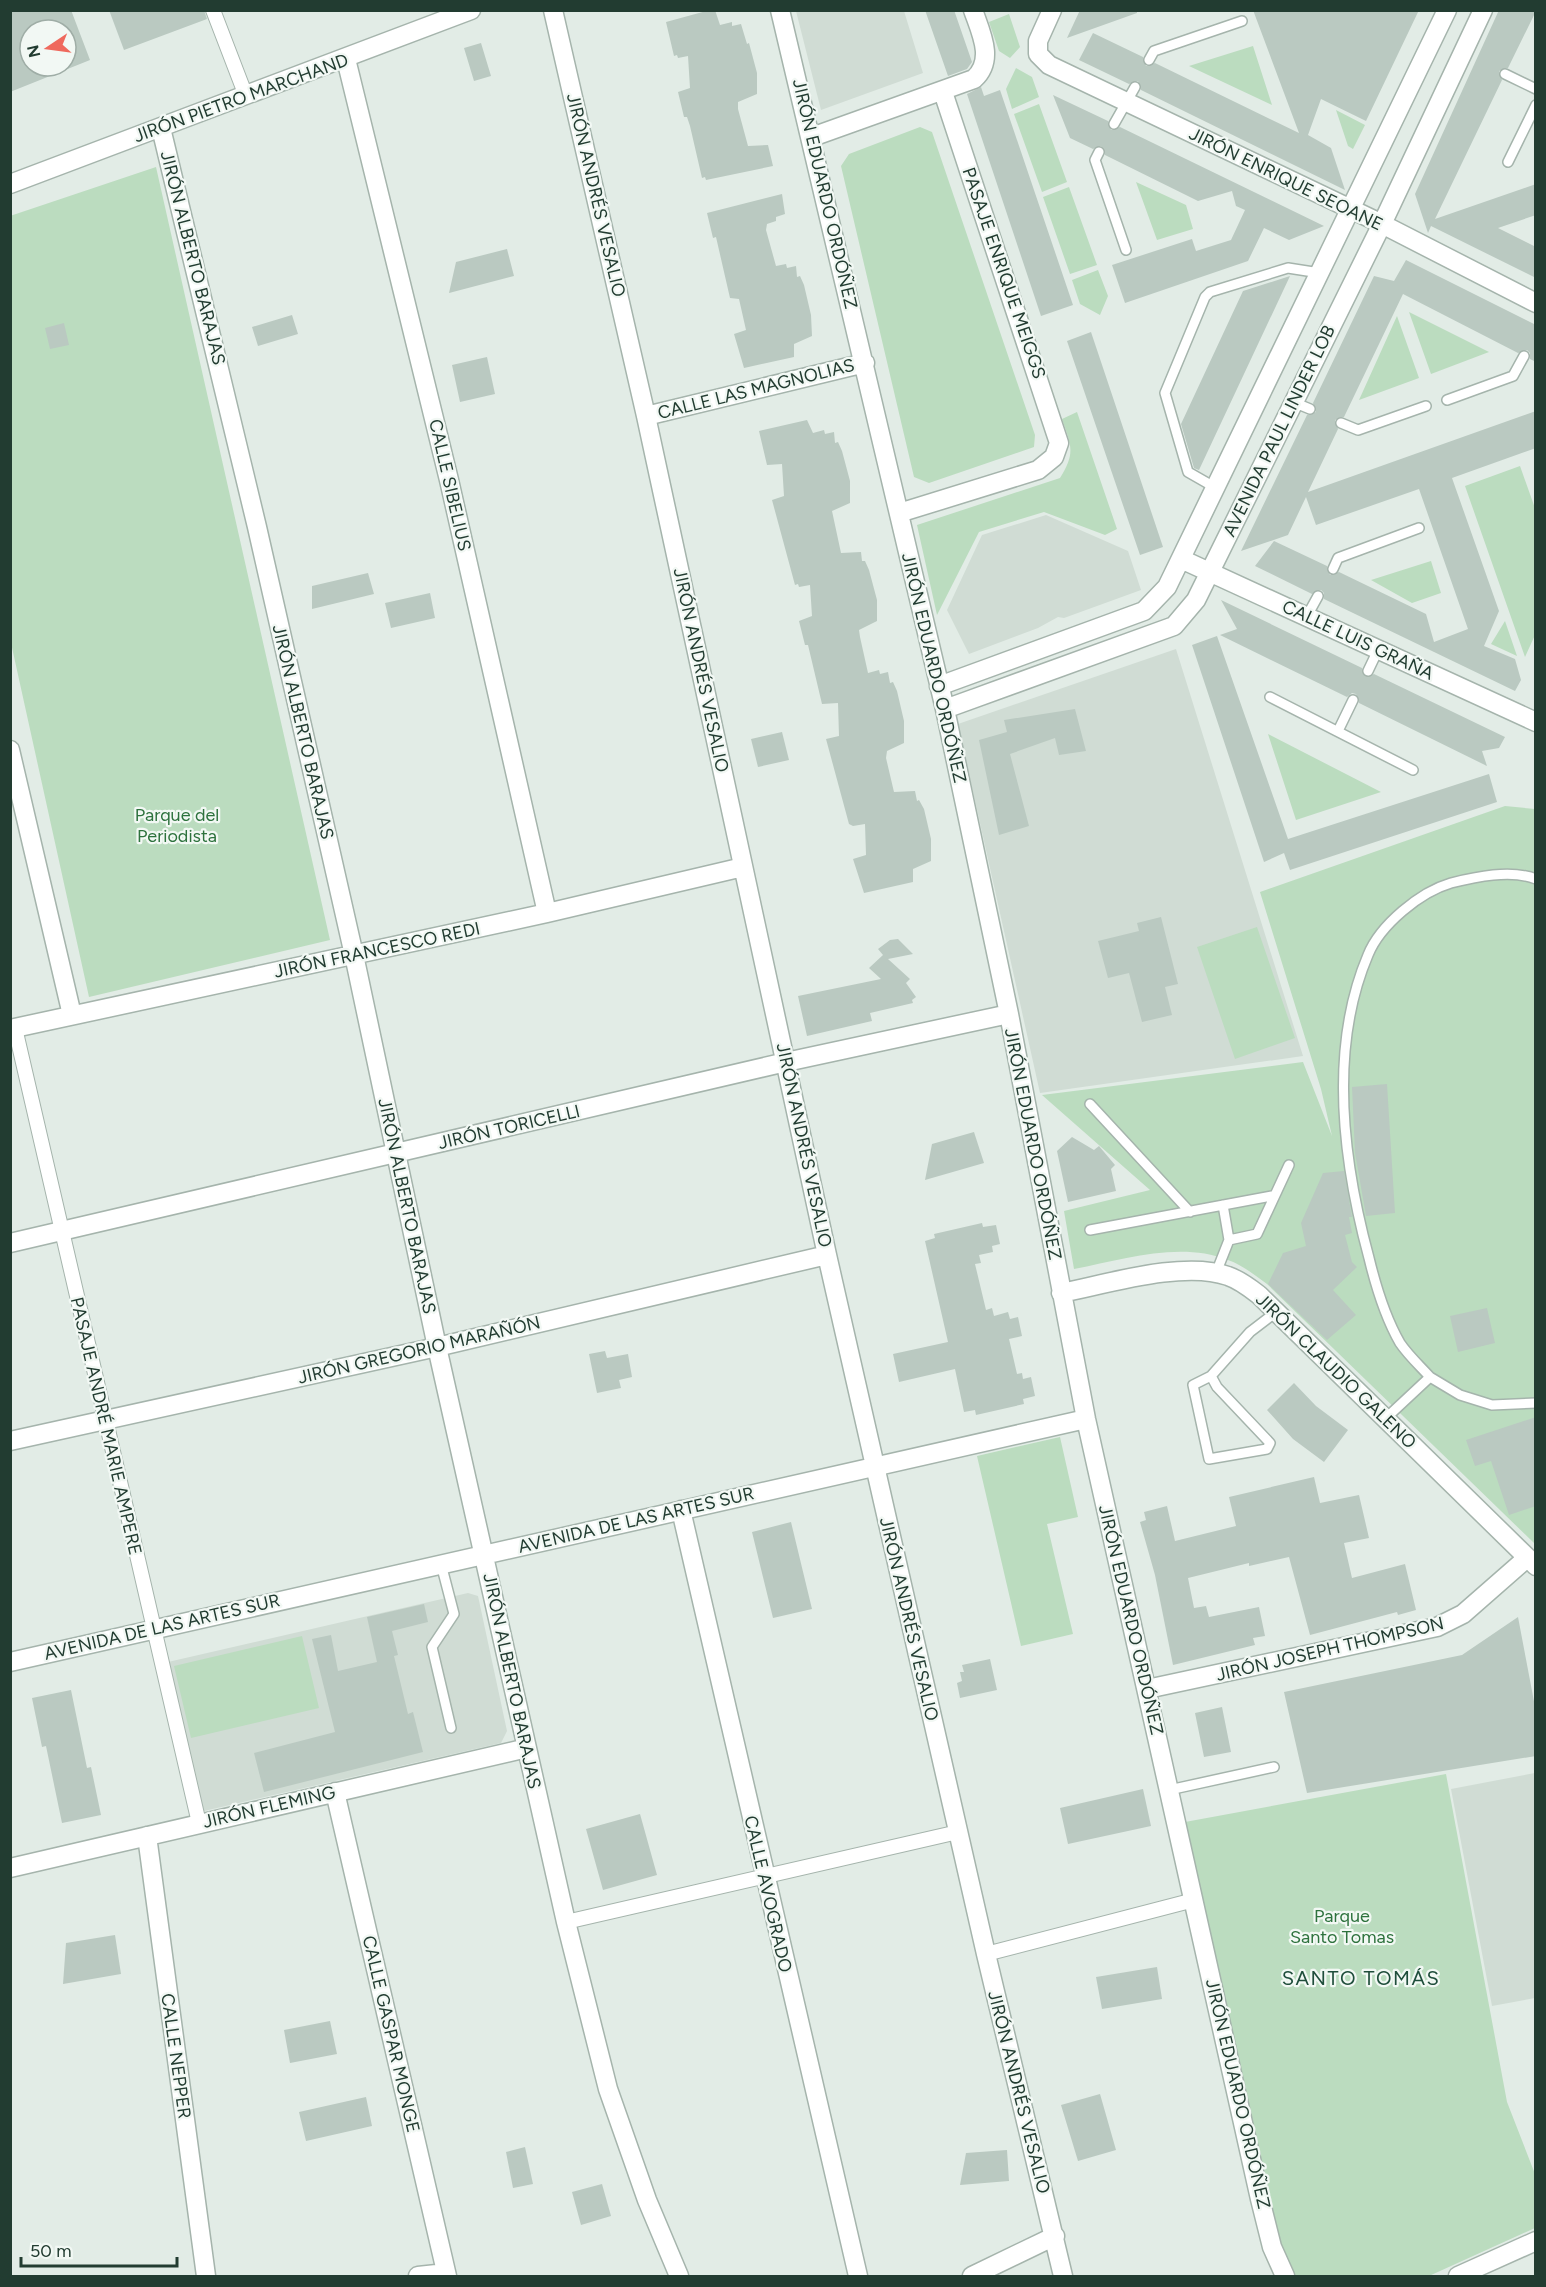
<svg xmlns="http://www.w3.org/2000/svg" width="1546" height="2287" viewBox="0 0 1546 2287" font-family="Figtree,sans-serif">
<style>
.built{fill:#d0dcd4}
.green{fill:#bbdcbf}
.building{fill:#bac9c1;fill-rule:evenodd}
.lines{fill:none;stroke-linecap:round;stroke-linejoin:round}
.service-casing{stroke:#a5b4ac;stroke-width:12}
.pedestrian-casing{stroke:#a5b4ac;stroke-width:16}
.minor-casing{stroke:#a5b4ac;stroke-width:21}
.service{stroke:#fff;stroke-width:9}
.pedestrian{stroke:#fff;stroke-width:14}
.minor{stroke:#fff;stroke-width:18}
.labels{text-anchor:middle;stroke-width:4.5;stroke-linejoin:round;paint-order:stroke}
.street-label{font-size:18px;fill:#223c31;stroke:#f2f8f4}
.park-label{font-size:18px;fill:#2d723d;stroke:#f2f8f4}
.neighbourhood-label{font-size:20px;letter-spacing:1.5px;fill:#1f4e3b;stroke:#f2f8f4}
</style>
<rect width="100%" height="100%" fill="#e2ece6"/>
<!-- built -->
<path class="built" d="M796,11H904L923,73L821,110Z
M1046,515L1128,551L1141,590L1064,618L1058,617L1038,628L969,654L947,610L982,535Z
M1176,649L1303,1056L1040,1093L958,724Z
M468,1593L478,1596L507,1731L501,1743L204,1811L168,1662Z
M1535,1773V1998L1492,2006L1451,1789Z"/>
<!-- green -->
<path class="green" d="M1009,14L1020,47L1010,58L999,51L989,22Z
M1253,46L1272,105L1189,66Z
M1016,68L1032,77L1039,97L1012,109L1006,89Z
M1039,104L1067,182L1042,192L1014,114Z
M1336,110L1365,125L1353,149L1348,146Z
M920,127L932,132L1035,435L1034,447L929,483L914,477L841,166L849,154Z
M156,167L330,940L89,997L11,643L10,216Z
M1136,182L1186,205L1193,229L1157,240Z
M1069,187L1097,265L1070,274L1043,197Z
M1098,270L1108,296L1100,315L1080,304L1072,280Z
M1409,312L1489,352L1431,374Z
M1397,316L1419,378L1359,400Z
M1077,412L1117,529L1105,535L1044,512L979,532L937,615L917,525L1060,478C1076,453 1071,445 1062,419Z
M1520,466L1536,511L1535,635L1525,657L1465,486Z
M1431,561L1441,593L1412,603L1371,580Z
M1505,621L1517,656L1491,644Z
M1268,734L1381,792L1296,820Z
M1505,806L1535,809V1544L1267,1284C1255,1275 1242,1265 1228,1260C1179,1241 1123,1260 1074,1269L1064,1211L1150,1190L1042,1095L1303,1062L1332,1136L1321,1089L1260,892Z
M1257,927L1295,1038L1235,1059L1197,947Z
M1060,1437L1078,1517L1047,1524L1073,1634L1021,1646L977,1456Z
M302,1636L319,1708L191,1738L174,1666Z
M1446,1774L1507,2102L1535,2174V2228L1429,2276H1293L1277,2238L1185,1822Z"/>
<!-- building -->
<path class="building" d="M10,10H71L90,60L10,92ZM30,30H66V66H30Z
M109,10H204L207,19L124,50Z
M710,10H715L720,25L732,22V26L741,24L747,44L749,43L757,73V94L738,102V109L748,146L768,145L773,166L706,180L705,177L702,178L690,126L687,117H684L678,92L690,88L688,56L678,58L677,55L674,56L666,22Z
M925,10H954L972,62L967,69L948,76Z
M1080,10H1137V13L1067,38Z
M1253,10H1419L1366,121L1321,99L1308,135L1331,148L1345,190L1141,90L1138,81L1129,84L1079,60L1093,33L1143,57L1146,66L1155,63L1299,133Z
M1499,10L1536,11L1508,68L1499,71L1502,80L1435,219L1536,184V215L1498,228L1536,247V278L1431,226L1428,233L1415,194Z
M481,43L491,76L474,81L464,48Z
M981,87L984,96L1000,90L1073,305L1041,316L967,94Z
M1053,95L1108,121L1111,130L1120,127L1324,226L1289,240L1264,228L1248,261L1125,303L1112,265L1192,239L1196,251L1231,240L1245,210L1236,206L1232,191L1198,201L1105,155L1101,146L1093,149L1070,138Z
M782,194L785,214L776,217V221L767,224L766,230L776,266L786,264L787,268L796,266L797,277L800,276L804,285L811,315L812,336L794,344V357L744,368L734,334L746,330L739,299L730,298L716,237L713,238L707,213Z
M507,249L514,276L449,293L456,262Z
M1406,260L1536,325V362L1530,359V353L1527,350L1518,353L1403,294L1344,417L1335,420L1338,429L1308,492L1536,411V448L1452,478L1499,611L1484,646L1515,659L1521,680L1515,691L1324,599V593L1321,590L1312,594L1255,566L1274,541L1327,566L1330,575L1339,572L1426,614L1434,642L1468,629L1419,489L1316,525L1306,497L1288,535L1241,551L1307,415L1316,412L1313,403L1374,276L1394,281Z
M1290,276L1199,470L1194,468L1181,424L1243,291Z
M292,315L298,334L258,346L252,327Z
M64,323L69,345L50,349L45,328Z
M1091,332L1163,547L1140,555L1067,341Z
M487,357L495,394L460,402L452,365Z
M807,420L813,433L824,430L825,434L834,432L835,443L838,442L842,451L850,481V503L832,511L841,553L861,552L862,561H865L869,570L877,600V621L859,630L860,637L868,673L879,670L880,674L888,672L890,683L893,682L897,691L904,721V743L887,751L886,758L894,792L915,791L917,801L919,800L924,809L931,839V861L913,869V882L864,893L853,859L866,855L865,824L853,826L849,824L826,739L839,736L838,703L822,704L808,645H805L799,621L812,616L810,585L799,587L798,584L795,585L772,500L784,496L782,464L767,465L759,431Z
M368,573L374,594L312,609V586Z
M430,593L435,618L391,628L385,603Z
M1221,600L1362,668L1366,677L1374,674L1505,737L1499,748L1482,751L1487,766L1359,703L1356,694L1352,693L1347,697L1220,635L1237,629Z
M1217,636L1288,839L1489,774L1497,802L1290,870L1284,853L1264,862L1192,645Z
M1075,709L1086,751L1059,755L1055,738L1010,754L1029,826L999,835L979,740L1007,732L1004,720Z
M782,732L789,760L758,767L751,739Z
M1161,917L1178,984L1165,987L1172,1015L1142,1022L1129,973L1108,978L1098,941L1139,931L1137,923Z
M898,939L913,954L888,959L910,979L906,983L916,997L912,1000L913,1003L870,1013L872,1021L807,1036L798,996L881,979L869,968L883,955L878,949L890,940Z
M1387,1084L1395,1213L1366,1216L1355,1153L1352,1087Z
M974,1132L984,1163L925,1180L932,1144Z
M1072,1137L1094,1150L1099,1146L1115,1165L1111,1169L1116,1191L1068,1202L1057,1151Z
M1344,1171L1352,1217H1349L1352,1233L1345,1235L1352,1262L1357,1267L1333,1290L1356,1315L1327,1340L1268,1284L1283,1253L1306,1246L1301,1223L1323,1173Z
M982,1223L983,1227L996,1225L1000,1244L992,1246L993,1252L979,1255L981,1263L975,1264L986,1310L992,1308L994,1316L1008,1312L1010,1319L1018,1317L1022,1336L1009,1339L1017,1374L1022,1373L1023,1379L1031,1377L1035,1396L1023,1399L1024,1404L976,1415L975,1410L964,1412L955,1369L899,1382L893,1354L948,1342L925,1241L935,1238L934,1234Z
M1487,1308L1495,1343L1458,1352L1450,1316Z
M605,1351L607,1358L628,1354L632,1377L619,1380L621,1388L597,1393L589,1354Z
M1294,1383L1316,1406L1348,1430L1324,1462L1293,1439L1267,1410Z
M1536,1417V1506L1509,1515L1491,1461L1475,1466L1466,1440Z
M1314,1477L1320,1503L1359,1495L1369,1538L1344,1543L1352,1578L1405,1564L1416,1610L1398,1615L1397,1612L1310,1635L1289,1557L1249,1566V1563L1188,1578L1194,1608L1206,1606L1209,1617L1259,1607L1265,1636L1253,1638L1255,1645L1173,1665L1155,1575L1140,1522L1146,1520L1144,1512L1167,1506L1175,1541L1236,1526L1229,1497Z
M791,1522L812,1609L773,1618L752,1532Z
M424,1604L428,1622L392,1631L398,1655L394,1656L408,1714L413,1712L423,1752L264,1792L254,1753L335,1732L312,1639L331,1635L338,1671L377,1662L367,1617Z
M1518,1617L1536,1712V1756L1307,1793L1284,1692L1462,1655Z
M990,1659L997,1690L960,1698L957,1683L962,1681L960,1672H964L962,1665Z
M71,1690L87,1768L91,1767L101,1815L62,1823L46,1746L42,1747L32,1698Z
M1222,1707L1231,1752L1204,1757L1195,1713Z
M1143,1789L1151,1826L1068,1844L1060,1808Z
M640,1814L657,1875L603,1890L586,1829Z
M115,1935L121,1974L63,1984L66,1943Z
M1157,1967L1162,1999L1102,2009L1096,1977Z
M330,2021L337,2054L290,2063L284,2030Z
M1100,2094L1116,2150L1078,2161L1061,2105Z
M366,2097L372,2126L306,2141L299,2112Z
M525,2147L533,2184L513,2188L506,2152Z
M1007,2150L1009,2181L960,2185L966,2153Z
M602,2184L611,2216L581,2225L572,2192Z"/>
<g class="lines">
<!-- service casing -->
<g class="service-casing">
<path id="service" d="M1149,60L1154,51L1242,21
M1505,74L1536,89
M1114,124L1135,87
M1099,152L1095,160L1126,250
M1508,162L1536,105
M1447,400L1513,376L1524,356
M1293,402L1310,409
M1341,423L1358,430L1426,406
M1216,488L1188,472L1165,393L1205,297L1210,292L1288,268L1320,273
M1333,569L1338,558L1419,528
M1307,616L1318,596
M1368,671L1378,650
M1270,697L1413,770
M1338,731L1353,700
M1090,1104L1190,1212
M1090,1230L1272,1196
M1229,1240L1257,1234L1289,1165
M1216,1273L1229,1240L1223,1205
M1211,1376L1217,1387L1270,1443L1267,1449L1209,1459L1193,1385L1211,1376L1250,1332L1276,1312
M1430,1377C1420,1366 1408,1355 1400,1343C1385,1317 1376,1287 1369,1258C1343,1162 1328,1049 1368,955C1380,925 1420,892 1451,883C1475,877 1511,869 1536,879
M1385,1419L1430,1377L1460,1395L1492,1405L1536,1403
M441,1564L454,1614L432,1647L451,1728
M1169,1790L1274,1767"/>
</g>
<!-- pedestrian casing -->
<g class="pedestrian-casing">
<path id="pedestrian" d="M213,10L246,96
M15,1028L199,1823
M566,1922L958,1832
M986,1954L1194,1900"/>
</g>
<!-- minor casing -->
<g class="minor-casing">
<path id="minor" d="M553,10L646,416L827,1255L986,1954L1063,2276
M780,10L945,709L1009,1014L1086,1419L1260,2199L1272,2247L1285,2276
M1052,10L1038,41V54L1049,65L1376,221L1536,303
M346,59L449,480L547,913
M161,128L257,527L354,955L437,1347L566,1922L608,2089L647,2200L679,2276
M812,137L974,79C995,60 981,33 973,10
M10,184L471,10
M646,416L865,363
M899,513L1038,470L1054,457L1059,443L943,92
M1181,559L1536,722
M939,686L1144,611L1167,587L1447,10
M945,709L1174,626L1196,600L1382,224L1483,10
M10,750L72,1015
M10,1029L547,913L743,867
M10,1243L786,1062L1009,1014
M1061,1293C1107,1284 1184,1260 1228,1276C1240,1280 1250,1288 1259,1295L1536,1566
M10,1441L437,1347L827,1255
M681,1510L858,2276
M10,1662L1086,1419
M1147,1689L1437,1627L1463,1614L1527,1558
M335,1792L447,2276
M147,1836L206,2276
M10,1868L527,1748
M418,2276L446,2273
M972,2276L1055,2236
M1458,2276L1536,2241"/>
</g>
<!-- service -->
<use href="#service" class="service"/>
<!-- pedestrian -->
<use href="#pedestrian" class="pedestrian"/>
<!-- minor -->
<use href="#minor" class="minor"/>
</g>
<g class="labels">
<!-- street labels -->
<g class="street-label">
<text transform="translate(241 98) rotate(-20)" y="6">JIRÓN PIETRO MARCHAND</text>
<text transform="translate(1286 179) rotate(26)" y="6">JIRÓN ENRIQUE SEOANE</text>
<text transform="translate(825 194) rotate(77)" y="6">JIRÓN EDUARDO ORDÓÑEZ</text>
<text transform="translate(596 195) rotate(77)" y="6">JIRÓN ANDRÉS VESALIO</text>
<text transform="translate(193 258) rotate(76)" y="6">JIRÓN ALBERTO BARAJAS</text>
<text transform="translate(1004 273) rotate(71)" y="6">PASAJE ENRIQUE MEIGGS</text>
<text transform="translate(756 389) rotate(-14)" y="6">CALLE LAS MAGNOLIAS</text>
<text transform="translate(1279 431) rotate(-64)" y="6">AVENIDA PAUL LINDER LOB</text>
<text transform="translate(450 485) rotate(77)" y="6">CALLE SIBELIUS</text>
<text transform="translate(1358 640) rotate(25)" y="6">CALLE LUIS GRAÑA</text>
<text transform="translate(934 668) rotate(77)" y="6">JIRÓN EDUARDO ORDÓÑEZ</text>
<text transform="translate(701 670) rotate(78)" y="6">JIRÓN ANDRÉS VESALIO</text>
<text transform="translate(303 732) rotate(77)" y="6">JIRÓN ALBERTO BARAJAS</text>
<text transform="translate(377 950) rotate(-12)" y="6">JIRÓN FRANCESCO REDI</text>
<text transform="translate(509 1127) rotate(-13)" y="6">JIRÓN TORICELLI</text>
<text transform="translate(1033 1144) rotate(79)" y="6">JIRÓN EDUARDO ORDÓÑEZ</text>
<text transform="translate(804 1145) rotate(78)" y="6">JIRÓN ANDRÉS VESALIO</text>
<text transform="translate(407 1206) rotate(78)" y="6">JIRÓN ALBERTO BARAJAS</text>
<text transform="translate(419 1350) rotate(-13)" y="6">JIRÓN GREGORIO MARAÑÓN</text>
<text transform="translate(1336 1371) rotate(44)" y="6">JIRÓN CLAUDIO GALENO</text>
<text transform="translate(106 1426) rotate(77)" y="6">PASAJE ANDRÉ MARIE AMPERE</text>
<text transform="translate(636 1520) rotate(-13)" y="6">AVENIDA DE LAS ARTES SUR</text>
<text transform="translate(909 1619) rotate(77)" y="6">JIRÓN ANDRÉS VESALIO</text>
<text transform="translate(1131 1620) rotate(77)" y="6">JIRÓN EDUARDO ORDÓÑEZ</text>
<text transform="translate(162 1627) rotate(-13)" y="6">AVENIDA DE LAS ARTES SUR</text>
<text transform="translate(1330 1649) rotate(-13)" y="6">JIRÓN JOSEPH THOMPSON</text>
<text transform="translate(512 1681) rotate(78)" y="6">JIRÓN ALBERTO BARAJAS</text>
<text transform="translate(269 1807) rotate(-13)" y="6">JIRÓN FLEMING</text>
<text transform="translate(768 1894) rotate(77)" y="6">CALLE AVOGRADO</text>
<text transform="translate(391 2034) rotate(77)" y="6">CALLE GASPAR MONGE</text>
<text transform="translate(176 2056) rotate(82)" y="6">CALLE NEPPER</text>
<text transform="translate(1019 2092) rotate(76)" y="6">JIRÓN ANDRÉS VESALIO</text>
<text transform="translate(1238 2094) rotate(77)" y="6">JIRÓN EDUARDO ORDÓÑEZ</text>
</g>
<!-- park labels -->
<g class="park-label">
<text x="177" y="821">Parque del<tspan x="177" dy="21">Periodista</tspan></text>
<text x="1342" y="1922">Parque<tspan x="1342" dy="21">Santo Tomas</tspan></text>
</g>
<!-- neighbourhood labels -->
<g class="neighbourhood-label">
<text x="1361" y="1985">SANTO TOMÁS</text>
</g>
</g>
<!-- border -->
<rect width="1546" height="2287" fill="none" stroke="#223c31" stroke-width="24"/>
<!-- north arrow -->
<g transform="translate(48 48) rotate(257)"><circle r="28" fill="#f2f8f4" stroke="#9fada6" stroke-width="1.5"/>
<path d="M0-4.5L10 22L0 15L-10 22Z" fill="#ef695d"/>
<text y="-9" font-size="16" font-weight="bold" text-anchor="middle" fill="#223c31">N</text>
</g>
<!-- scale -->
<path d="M21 2257v9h156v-9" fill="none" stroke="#223c31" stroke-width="3"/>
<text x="30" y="2257" font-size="18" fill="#223c31" stroke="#f2f8f4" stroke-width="4.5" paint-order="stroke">50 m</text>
</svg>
